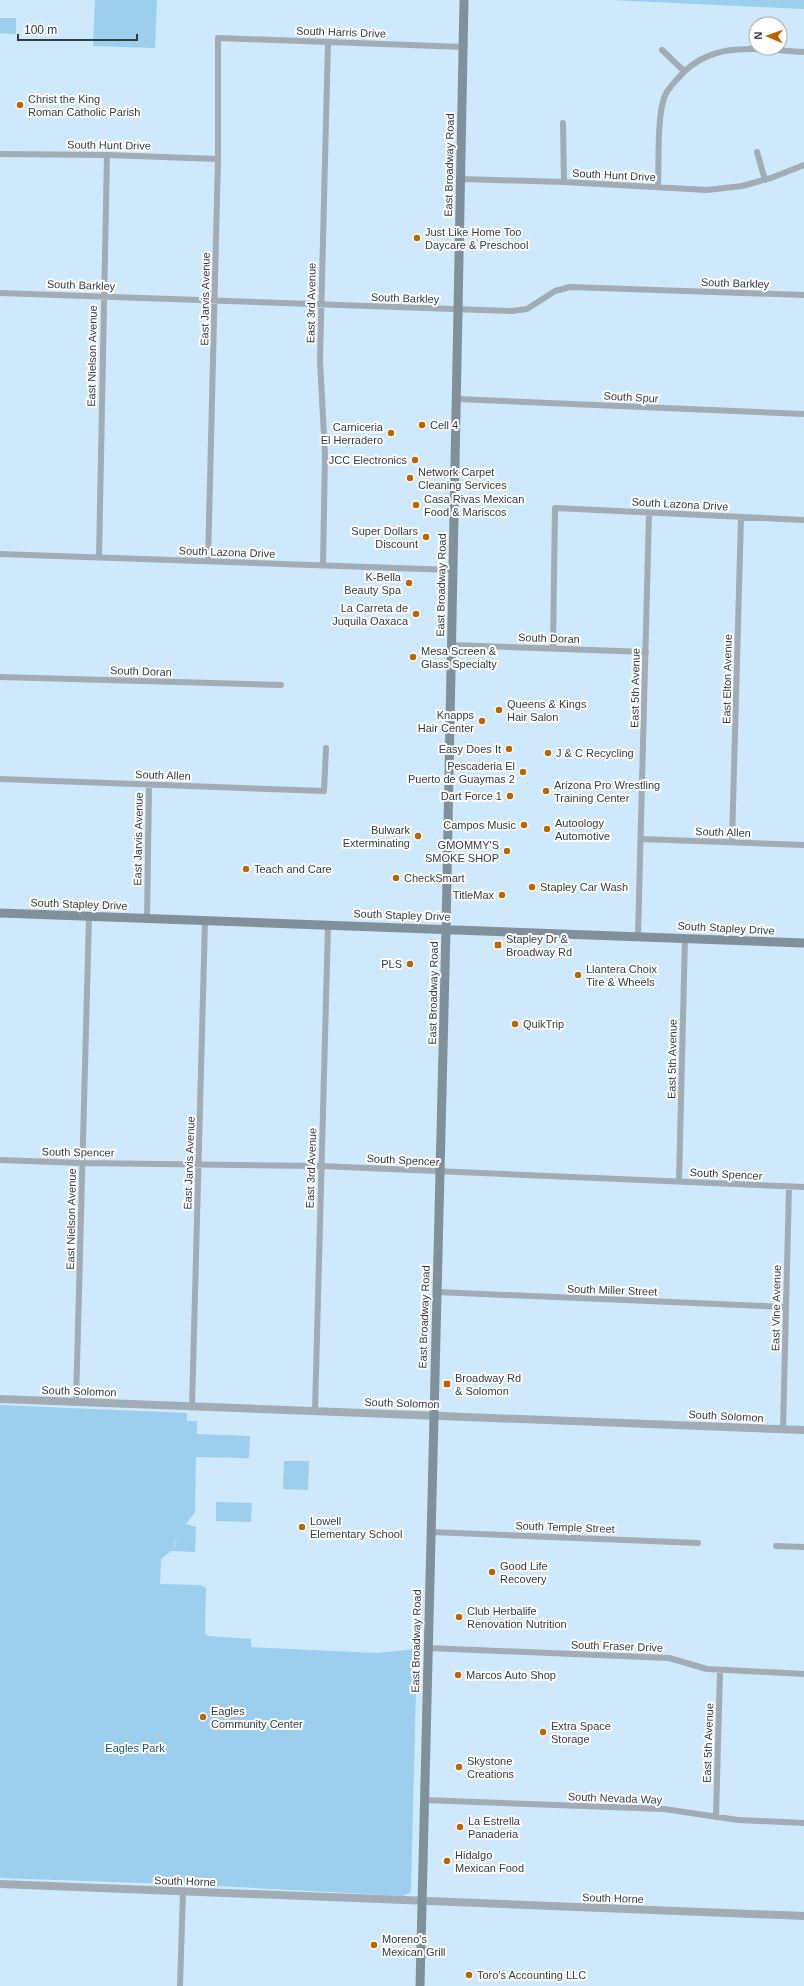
<svg xmlns="http://www.w3.org/2000/svg" width="804" height="1986" viewBox="0 0 804 1986" font-family="Helvetica,sans-serif">
<style>
.green{fill:#9cceee}
.lines{fill:none;stroke-linecap:round;stroke-linejoin:round}
.minor{stroke:#a1acb4;stroke-width:6}
.tertiary{stroke:#a1acb4;stroke-width:8}
.secondary{stroke:#80919c;stroke-width:9}
.poi-dot{fill:#bd6600;stroke:#fff;stroke-width:1.5}
.labels{text-anchor:middle;stroke-width:4;stroke-linejoin:round;paint-order:stroke}
.street-label{font-size:11px;fill:#313c43;stroke:#fff}
.poi-label{font-size:11px;fill:#313c43;stroke:#fff;text-anchor:start}
.park-label{font-size:11px;fill:#185373;stroke:#fff}
</style>
<rect width="100%" height="100%" fill="#cee9fb"/>
<!-- green -->
<path class="green" d="M95,0H157L155,48L93,46Z
M611,0H804V9Z
M0,18H16V34L0,33Z
M0,1405L187,1413V1421H197V1434L250,1436L249,1458L196,1457L195,1512L186,1524L196,1527L195,1552L174,1551L175,1542L178,1537L174,1542V1551H171L161,1559L160,1584L201,1585L206,1588L205,1634L208,1636L251,1639V1647L377,1653L417,1649L411,1888L410,1893L403,1896L200,1885L0,1878Z
M284,1461H309L308,1490L283,1489Z
M216,1502L252,1503L251,1522L216,1521Z"/>
<g class="lines">
<!-- minor -->
<path class="minor" d="M662,50L684,71
M563,123L564,182
M757,152L765,180
M0,154L107,155L218,159
M461,179L564,182L707,190L742,186L771,178L804,165
M658,187C659,163 657,119 664,98C667,89 674,83 680,76C714,39 759,50 804,52
M0,293L512,311L527,309L555,291L570,287L804,295
M457,399L804,414
M0,554L453,570
M99,557L107,155
M208,561L218,159V38L464,47
M323,565L325,455L320,360L328,42
M451,645L646,652
M553,648L555,508L804,520
M0,677L281,685
M0,779L324,791L326,748
M641,839L804,845
M732,842L741,517
M147,918L149,785
M638,936L649,513
M0,1160L82,1163L321,1166L804,1187
M679,1181L685,938
M437,1292L786,1307
M76,1402L89,917
M192,1407L205,921
M315,1411L328,925
M783,1430L789,1187
M431,1532L698,1543
M776,1546L804,1547
M428,1648L669,1658L707,1669L804,1674
M424,1800L664,1809L738,1820L804,1823
M716,1817L720,1670
M180,1986L183,1892"/>
<!-- tertiary -->
<path class="tertiary" d="M0,1399L804,1430
M0,1884L804,1916"/>
<!-- secondary -->
<path class="secondary" d="M0,913L804,943
M420,1986L446,929L464,0"/>
</g>
<!-- markers -->
<g class="poi-dot">
<circle cx="20" cy="105" r="4"/>
<circle cx="417" cy="238" r="4"/>
<circle cx="422" cy="425" r="4"/>
<circle cx="391" cy="433" r="4"/>
<circle cx="415" cy="460" r="4"/>
<circle cx="410" cy="478" r="4"/>
<circle cx="416" cy="505" r="4"/>
<circle cx="426" cy="537" r="4"/>
<circle cx="409" cy="583" r="4"/>
<circle cx="416" cy="614" r="4"/>
<circle cx="413" cy="657" r="4"/>
<circle cx="499" cy="710" r="4"/>
<circle cx="482" cy="721" r="4"/>
<circle cx="509" cy="749" r="4"/>
<circle cx="548" cy="753" r="4"/>
<circle cx="523" cy="772" r="4"/>
<circle cx="546" cy="791" r="4"/>
<circle cx="510" cy="796" r="4"/>
<circle cx="524" cy="825" r="4"/>
<circle cx="547" cy="829" r="4"/>
<circle cx="418" cy="836" r="4"/>
<circle cx="507" cy="851" r="4"/>
<circle cx="246" cy="869" r="4"/>
<circle cx="396" cy="878" r="4"/>
<circle cx="532" cy="887" r="4"/>
<circle cx="502" cy="895" r="4"/>
<rect x="494" y="941" width="8" height="8" rx="2"/>
<circle cx="410" cy="964" r="4"/>
<circle cx="578" cy="975" r="4"/>
<circle cx="515" cy="1024" r="4"/>
<rect x="443" y="1380" width="8" height="8" rx="2"/>
<circle cx="302" cy="1527" r="4"/>
<circle cx="492" cy="1572" r="4"/>
<circle cx="459" cy="1617" r="4"/>
<circle cx="458" cy="1675" r="4"/>
<circle cx="203" cy="1717" r="4"/>
<circle cx="543" cy="1732" r="4"/>
<circle cx="459" cy="1767" r="4"/>
<circle cx="460" cy="1827" r="4"/>
<circle cx="447" cy="1861" r="4"/>
<circle cx="374" cy="1945" r="4"/>
<circle cx="469" cy="1975" r="4"/>
</g>
<g class="labels">
<!-- street labels -->
<g class="street-label">
<text transform="translate(341 32) rotate(2)" y="4">South Harris Drive</text>
<text transform="translate(109 145) rotate(1)" y="4">South Hunt Drive</text>
<text transform="translate(449 165) rotate(-89)" y="4">East Broadway Road</text>
<text transform="translate(614 175) rotate(3)" y="4">South Hunt Drive</text>
<text transform="translate(735 283) rotate(2)" y="4">South Barkley</text>
<text transform="translate(81 285) rotate(2)" y="4">South Barkley</text>
<text transform="translate(405 298) rotate(2)" y="4">South Barkley</text>
<text transform="translate(205 299) rotate(-89)" y="4">East Jarvis Avenue</text>
<text transform="translate(311 303) rotate(-89)" y="4">East 3rd Avenue</text>
<text transform="translate(92 356) rotate(-89)" y="4">East Nielson Avenue</text>
<text transform="translate(631 397) rotate(3)" y="4">South Spur</text>
<text transform="translate(680 504) rotate(3)" y="4">South Lazona Drive</text>
<text transform="translate(227 552) rotate(2)" y="4">South Lazona Drive</text>
<text transform="translate(441 585) rotate(-89)" y="4">East Broadway Road</text>
<text transform="translate(549 638) rotate(2)" y="4">South Doran</text>
<text transform="translate(141 671) rotate(2)" y="4">South Doran</text>
<text transform="translate(727 679) rotate(-89)" y="4">East Elton Avenue</text>
<text transform="translate(635 688) rotate(-89)" y="4">East 5th Avenue</text>
<text transform="translate(163 775) rotate(2)" y="4">South Allen</text>
<text transform="translate(723 832) rotate(2)" y="4">South Allen</text>
<text transform="translate(138 839) rotate(-89)" y="4">East Jarvis Avenue</text>
<text transform="translate(79 904) rotate(2)" y="4">South Stapley Drive</text>
<text transform="translate(402 915) rotate(2)" y="4">South Stapley Drive</text>
<text transform="translate(726 928) rotate(3)" y="4">South Stapley Drive</text>
<text transform="translate(433 993) rotate(-89)" y="4">East Broadway Road</text>
<text transform="translate(672 1059) rotate(-89)" y="4">East 5th Avenue</text>
<text transform="translate(78 1152) rotate(1)" y="4">South Spencer</text>
<text transform="translate(403 1160) rotate(3)" y="4">South Spencer</text>
<text transform="translate(189 1163) rotate(-88)" y="4">East Jarvis Avenue</text>
<text transform="translate(311 1168) rotate(-88)" y="4">East 3rd Avenue</text>
<text transform="translate(726 1174) rotate(3)" y="4">South Spencer</text>
<text transform="translate(71 1219) rotate(-89)" y="4">East Nielson Avenue</text>
<text transform="translate(612 1290) rotate(2)" y="4">South Miller Street</text>
<text transform="translate(776 1308) rotate(-89)" y="4">East Vine Avenue</text>
<text transform="translate(424 1317) rotate(-88)" y="4">East Broadway Road</text>
<text transform="translate(79 1391) rotate(2)" y="4">South Solomon</text>
<text transform="translate(402 1403) rotate(2)" y="4">South Solomon</text>
<text transform="translate(726 1416) rotate(3)" y="4">South Solomon</text>
<text transform="translate(565 1527) rotate(2)" y="4">South Temple Street</text>
<text transform="translate(416 1641) rotate(-89)" y="4">East Broadway Road</text>
<text transform="translate(617 1646) rotate(2)" y="4">South Fraser Drive</text>
<text transform="translate(708 1743) rotate(-88)" y="4">East 5th Avenue</text>
<text transform="translate(615 1798) rotate(2)" y="4">South Nevada Way</text>
<text transform="translate(185 1881) rotate(2)" y="4">South Horne</text>
<text transform="translate(613 1898) rotate(2)" y="4">South Horne</text>
</g>
<!-- poi labels -->
<g class="poi-label">
<text x="28" y="103">Christ the King<tspan x="28" dy="13">Roman Catholic Parish</tspan></text>
<text x="425" y="236">Just Like Home Too<tspan x="425" dy="13">Daycare &amp; Preschool</tspan></text>
<text x="430" y="429">Cell 4</text>
<text x="383" y="431" text-anchor="end">Carniceria<tspan x="383" dy="13">El Herradero</tspan></text>
<text x="407" y="464" text-anchor="end">JCC Electronics</text>
<text x="418" y="476">Network Carpet<tspan x="418" dy="13">Cleaning Services</tspan></text>
<text x="424" y="503">Casa Rivas Mexican<tspan x="424" dy="13">Food &amp; Mariscos</tspan></text>
<text x="418" y="535" text-anchor="end">Super Dollars<tspan x="418" dy="13">Discount</tspan></text>
<text x="401" y="581" text-anchor="end">K-Bella<tspan x="401" dy="13">Beauty Spa</tspan></text>
<text x="408" y="612" text-anchor="end">La Carreta de<tspan x="408" dy="13">Juquila Oaxaca</tspan></text>
<text x="421" y="655">Mesa Screen &amp;<tspan x="421" dy="13">Glass Specialty</tspan></text>
<text x="507" y="708">Queens &amp; Kings<tspan x="507" dy="13">Hair Salon</tspan></text>
<text x="474" y="719" text-anchor="end">Knapps<tspan x="474" dy="13">Hair Center</tspan></text>
<text x="501" y="753" text-anchor="end">Easy Does It</text>
<text x="556" y="757">J &amp; C Recycling</text>
<text x="515" y="770" text-anchor="end">Pescaderia El<tspan x="515" dy="13">Puerto de Guaymas 2</tspan></text>
<text x="554" y="789">Arizona Pro Wrestling<tspan x="554" dy="13">Training Center</tspan></text>
<text x="502" y="800" text-anchor="end">Dart Force 1</text>
<text x="555" y="827">Autoology<tspan x="555" dy="13">Automotive</tspan></text>
<text x="516" y="829" text-anchor="end">Campos Music</text>
<text x="410" y="834" text-anchor="end">Bulwark<tspan x="410" dy="13">Exterminating</tspan></text>
<text x="499" y="849" text-anchor="end">GMOMMY'S<tspan x="499" dy="13">SMOKE SHOP</tspan></text>
<text x="254" y="873">Teach and Care</text>
<text x="404" y="882">CheckSmart</text>
<text x="540" y="891">Stapley Car Wash</text>
<text x="494" y="899" text-anchor="end">TitleMax</text>
<text x="506" y="943">Stapley Dr &amp;<tspan x="506" dy="13">Broadway Rd</tspan></text>
<text x="402" y="968" text-anchor="end">PLS</text>
<text x="586" y="973">Llantera Choix<tspan x="586" dy="13">Tire &amp; Wheels</tspan></text>
<text x="523" y="1028">QuikTrip</text>
<text x="455" y="1382">Broadway Rd<tspan x="455" dy="13">&amp; Solomon</tspan></text>
<text x="310" y="1525">Lowell<tspan x="310" dy="13">Elementary School</tspan></text>
<text x="500" y="1570">Good Life<tspan x="500" dy="13">Recovery</tspan></text>
<text x="467" y="1615">Club Herbalife<tspan x="467" dy="13">Renovation Nutrition</tspan></text>
<text x="466" y="1679">Marcos Auto Shop</text>
<text x="211" y="1715">Eagles<tspan x="211" dy="13">Community Center</tspan></text>
<text x="551" y="1730">Extra Space<tspan x="551" dy="13">Storage</tspan></text>
<text x="467" y="1765">Skystone<tspan x="467" dy="13">Creations</tspan></text>
<text x="468" y="1825">La Estrella<tspan x="468" dy="13">Panaderia</tspan></text>
<text x="455" y="1859">Hidalgo<tspan x="455" dy="13">Mexican Food</tspan></text>
<text x="382" y="1943">Moreno's<tspan x="382" dy="13">Mexican Grill</tspan></text>
<text x="477" y="1979">Toro's Accounting LLC</text>
</g>
<!-- park labels -->
<g class="park-label">
<text x="135" y="1752">Eagles Park</text>
</g>
</g>
<!-- north arrow -->
<g transform="translate(768 36) rotate(272)"><circle r="19" fill="#ffffff" stroke="#adb1b4"/>
<path d="M0-3L7 15L0 10L-7 15Z" fill="#bd6600"/>
<text y="-6" font-size="11" font-weight="bold" text-anchor="middle" fill="#313c43">N</text>
</g>
<!-- scale -->
<path d="M18 34v6h119v-6" fill="none" stroke="#313c43" stroke-width="2"/>
<text x="24" y="34" font-size="12" fill="#313c43" stroke="#ffffff" stroke-width="3" paint-order="stroke">100 m</text>
</svg>
